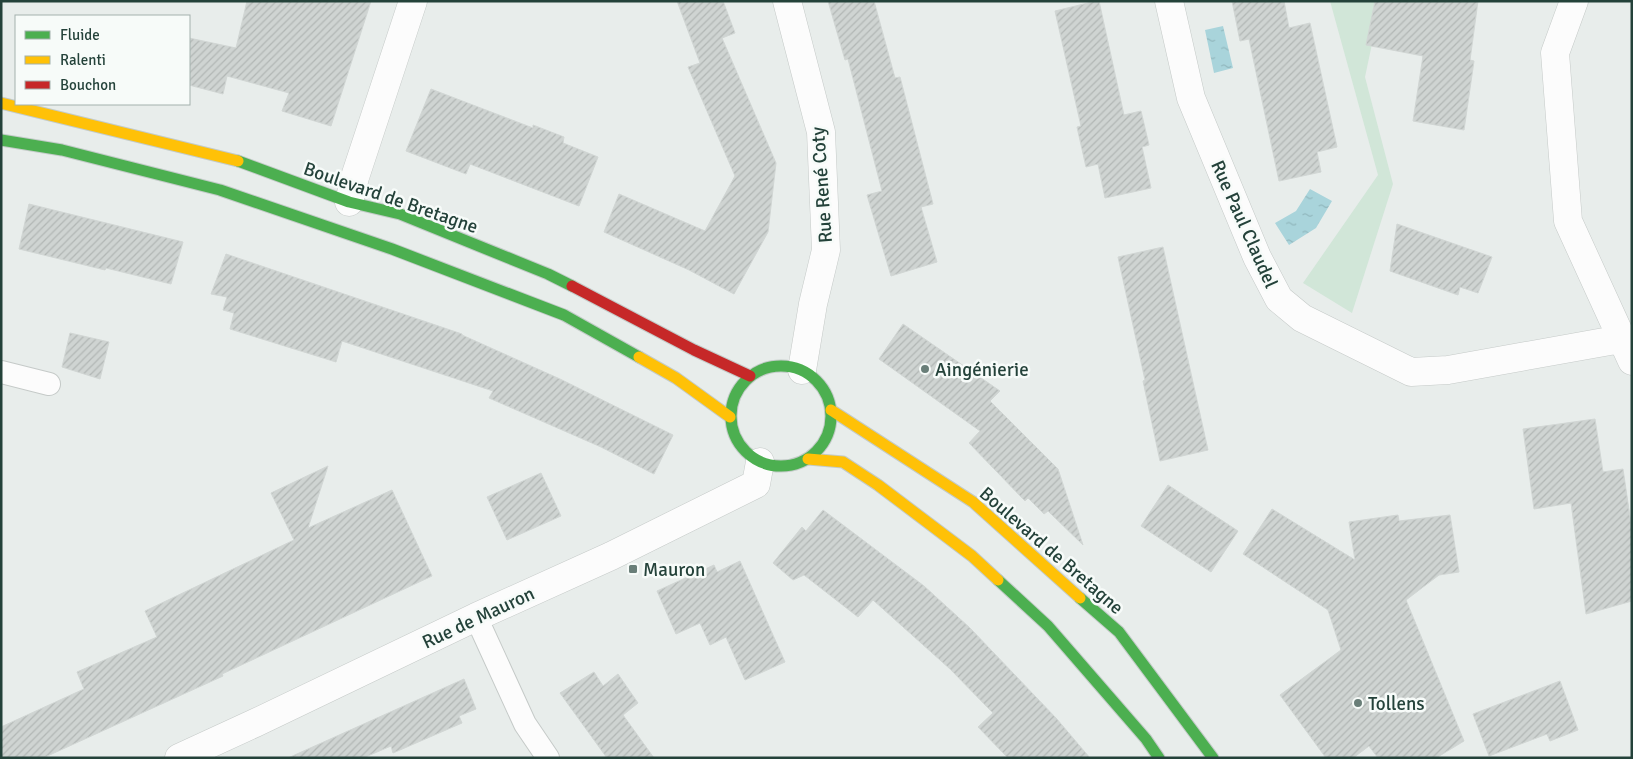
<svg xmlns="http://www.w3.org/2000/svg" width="1633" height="759" viewBox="0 0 1633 759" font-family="Signika,sans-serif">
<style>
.green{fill:#d1e6d8}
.water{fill:url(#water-ripples)}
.building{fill:url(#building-hatch);stroke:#d1d6d4}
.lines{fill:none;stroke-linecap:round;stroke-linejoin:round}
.lane-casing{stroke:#c5cac8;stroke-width:24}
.street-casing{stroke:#c5cac8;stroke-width:29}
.fast-casing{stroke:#c3cbc8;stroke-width:13}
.slow-casing{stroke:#c3cbc8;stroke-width:13}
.jam-casing{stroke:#c3cbc8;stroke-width:13}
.lane{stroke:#fcfcfc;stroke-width:22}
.street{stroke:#fcfcfc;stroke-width:28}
.fast{stroke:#4caf50;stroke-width:11}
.slow{stroke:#ffc107;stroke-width:11}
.jam{stroke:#c62828;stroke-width:11}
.poi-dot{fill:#697e78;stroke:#f7fbf9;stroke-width:2}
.labels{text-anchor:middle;stroke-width:5;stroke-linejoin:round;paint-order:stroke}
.street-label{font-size:19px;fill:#24423a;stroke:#f7fbf9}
.poi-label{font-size:19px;fill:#24423a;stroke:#f7fbf9;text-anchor:start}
</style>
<defs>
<pattern id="water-ripples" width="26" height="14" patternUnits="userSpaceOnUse" patternTransform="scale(1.25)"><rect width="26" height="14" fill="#a9d4db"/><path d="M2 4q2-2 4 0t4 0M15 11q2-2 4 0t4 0" fill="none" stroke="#91b7bd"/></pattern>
<pattern id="building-hatch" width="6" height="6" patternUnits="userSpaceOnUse" patternTransform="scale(1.25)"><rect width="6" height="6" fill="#cfd4d2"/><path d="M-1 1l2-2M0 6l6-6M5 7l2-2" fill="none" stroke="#b2b7b5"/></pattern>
</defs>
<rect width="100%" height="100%" fill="#e8edeb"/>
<!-- green -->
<path class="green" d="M1330,1H1381L1365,77L1393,184L1352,313L1303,283L1378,175Z"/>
<!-- water -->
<path class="water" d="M1223,26L1233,68L1214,73L1205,30Z
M1310,189L1332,201L1316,228L1289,245L1275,223L1296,211Z"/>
<!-- building -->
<path class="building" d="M247,1H371L331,126L282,111L289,93L227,76L223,94L189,85V38L236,48Z
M677,1H723L735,33L722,38L776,163L768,232L734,294L689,270L604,232L619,194L705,231L735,176L688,67L700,63Z
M828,1H874L895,78L900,77L933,204L921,207L937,262L891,276L867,195L882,191L848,59L845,60Z
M1096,1H1099L1124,115L1141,111L1149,145L1142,147L1151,188L1105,198L1098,164L1086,167L1077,127L1081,126L1055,11Z
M1232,1H1284L1289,28L1310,23L1337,147L1317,152L1321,172L1279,181L1249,39L1240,41Z
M1375,1H1478L1470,60L1474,61L1464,130L1413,121L1423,56L1366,45Z
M431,89L533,128V125L564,137L563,143L598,157L579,206L470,164L466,174L406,151Z
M29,204L183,242L171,284L106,268L105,270L19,249Z
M1397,224L1492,257L1478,293L1460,287L1458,295L1390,271Z
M1163,247L1208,450L1160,461L1143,381L1145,380L1118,257Z
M226,254L462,334V335L560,379L673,435L654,474L601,447L489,398L493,391L342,341L336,362L230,329L234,313L223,310L227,297L211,294Z
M903,324L1000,391L990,401L1058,469L1083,545L1048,511L1044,514L1028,498L1025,501L969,443L980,431L879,359Z
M70,333L109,342L100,379L62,367Z
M1595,419L1603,472L1623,469L1632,530V601L1586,614L1571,503L1534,509L1523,429Z
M328,466L308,528L392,490L432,576L222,674L223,676L43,758H1V727L84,689L77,672L157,637L145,611L294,540L271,493Z
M541,473L561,516L507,540L487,497Z
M1168,485L1238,531L1211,572L1141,526Z
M1272,509L1355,560L1349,522L1398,515L1399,521L1450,515L1459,572L1439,575L1406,600L1464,741L1436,758H1378L1369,746L1353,758H1326L1280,695L1341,650L1328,610L1243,554Z
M823,510L924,586L970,628L1056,718L1090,758H1008L978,727L993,713L950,669L873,600L858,617L804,575L793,580L773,563L802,527L806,531Z
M740,561L785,662L745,680L726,637L710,645L700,623L676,634L657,591L714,565L717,572Z
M594,672L603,686L618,674L638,703L623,715L654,758H607L560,693Z
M464,679L476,709L459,716L462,723L393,753L391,746L363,758H288Z
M1560,681L1578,730L1550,741L1547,734L1489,756L1473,714Z"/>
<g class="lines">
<!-- lane casing -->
<g class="lane-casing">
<path id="lane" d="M1,372L49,384
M476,617L525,724L548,758"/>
</g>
<!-- street casing -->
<g class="street-casing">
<path id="street" d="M787,1L821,132L826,250L813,304L802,370
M1169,1L1191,98L1257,257L1279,299L1302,318L1411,372L1448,370L1621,339
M1574,1L1555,53L1568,221L1632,361
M349,202L355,177L413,1
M179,758L255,723L476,617L611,556L756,484L760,462"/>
</g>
<!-- fast casing -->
<g class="fast-casing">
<path id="fast" d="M1,140L62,150L220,190L392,249L564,315L639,357
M238,161L349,202L400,214L548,274L572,286
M731 416a50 50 0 1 1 100 0a50 50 0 1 1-100 0Z
M998,580L1048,626L1146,739L1159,758
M1080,598L1119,632L1213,758"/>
</g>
<!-- slow casing -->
<g class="slow-casing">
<path id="slow" d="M1,103L238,161
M639,357L676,378L730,417
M831,410L973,502L1080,598
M808,459L843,462L878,485L972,556L998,580"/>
</g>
<!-- jam casing -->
<g class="jam-casing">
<path id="jam" d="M572,286L694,350L750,376"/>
</g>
<!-- lane -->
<use href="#lane" class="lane"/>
<!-- street -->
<use href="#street" class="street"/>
<!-- fast -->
<use href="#fast" class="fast"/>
<!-- slow -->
<use href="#slow" class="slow"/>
<!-- jam -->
<use href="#jam" class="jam"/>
</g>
<!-- markers -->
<g class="poi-dot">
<circle cx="925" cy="369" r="5"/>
<rect x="628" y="564" width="10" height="10" rx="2.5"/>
<circle cx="1358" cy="703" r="5"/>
</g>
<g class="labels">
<!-- street labels -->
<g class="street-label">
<text transform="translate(821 185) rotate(-94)" y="7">Rue René Coty</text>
<text transform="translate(391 197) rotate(19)" y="7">Boulevard de Bretagne</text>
<text transform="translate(1245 224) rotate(66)" y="7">Rue Paul Claudel</text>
<text transform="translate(1052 550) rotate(41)" y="7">Boulevard de Bretagne</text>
<text transform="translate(478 617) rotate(-25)" y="7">Rue de Mauron</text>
</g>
<!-- poi labels -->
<g class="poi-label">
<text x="935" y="376">Aingénierie</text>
<text x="643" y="576">Mauron</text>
<text x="1368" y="710">Tollens</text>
</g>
</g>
<!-- border -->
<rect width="1633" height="759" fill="none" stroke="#24423a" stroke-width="5"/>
<!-- legend -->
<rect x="15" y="15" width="175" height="90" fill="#f7fbf9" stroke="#a3b1ad"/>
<rect x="25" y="31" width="25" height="8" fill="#4caf50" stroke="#a3b1ad"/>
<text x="60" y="40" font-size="15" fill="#24423a">Fluide</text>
<rect x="25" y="56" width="25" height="8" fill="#ffc107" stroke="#a3b1ad"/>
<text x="60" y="65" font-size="15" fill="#24423a">Ralenti</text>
<rect x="25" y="81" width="25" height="8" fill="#c62828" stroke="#a3b1ad"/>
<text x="60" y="90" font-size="15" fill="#24423a">Bouchon</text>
</svg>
